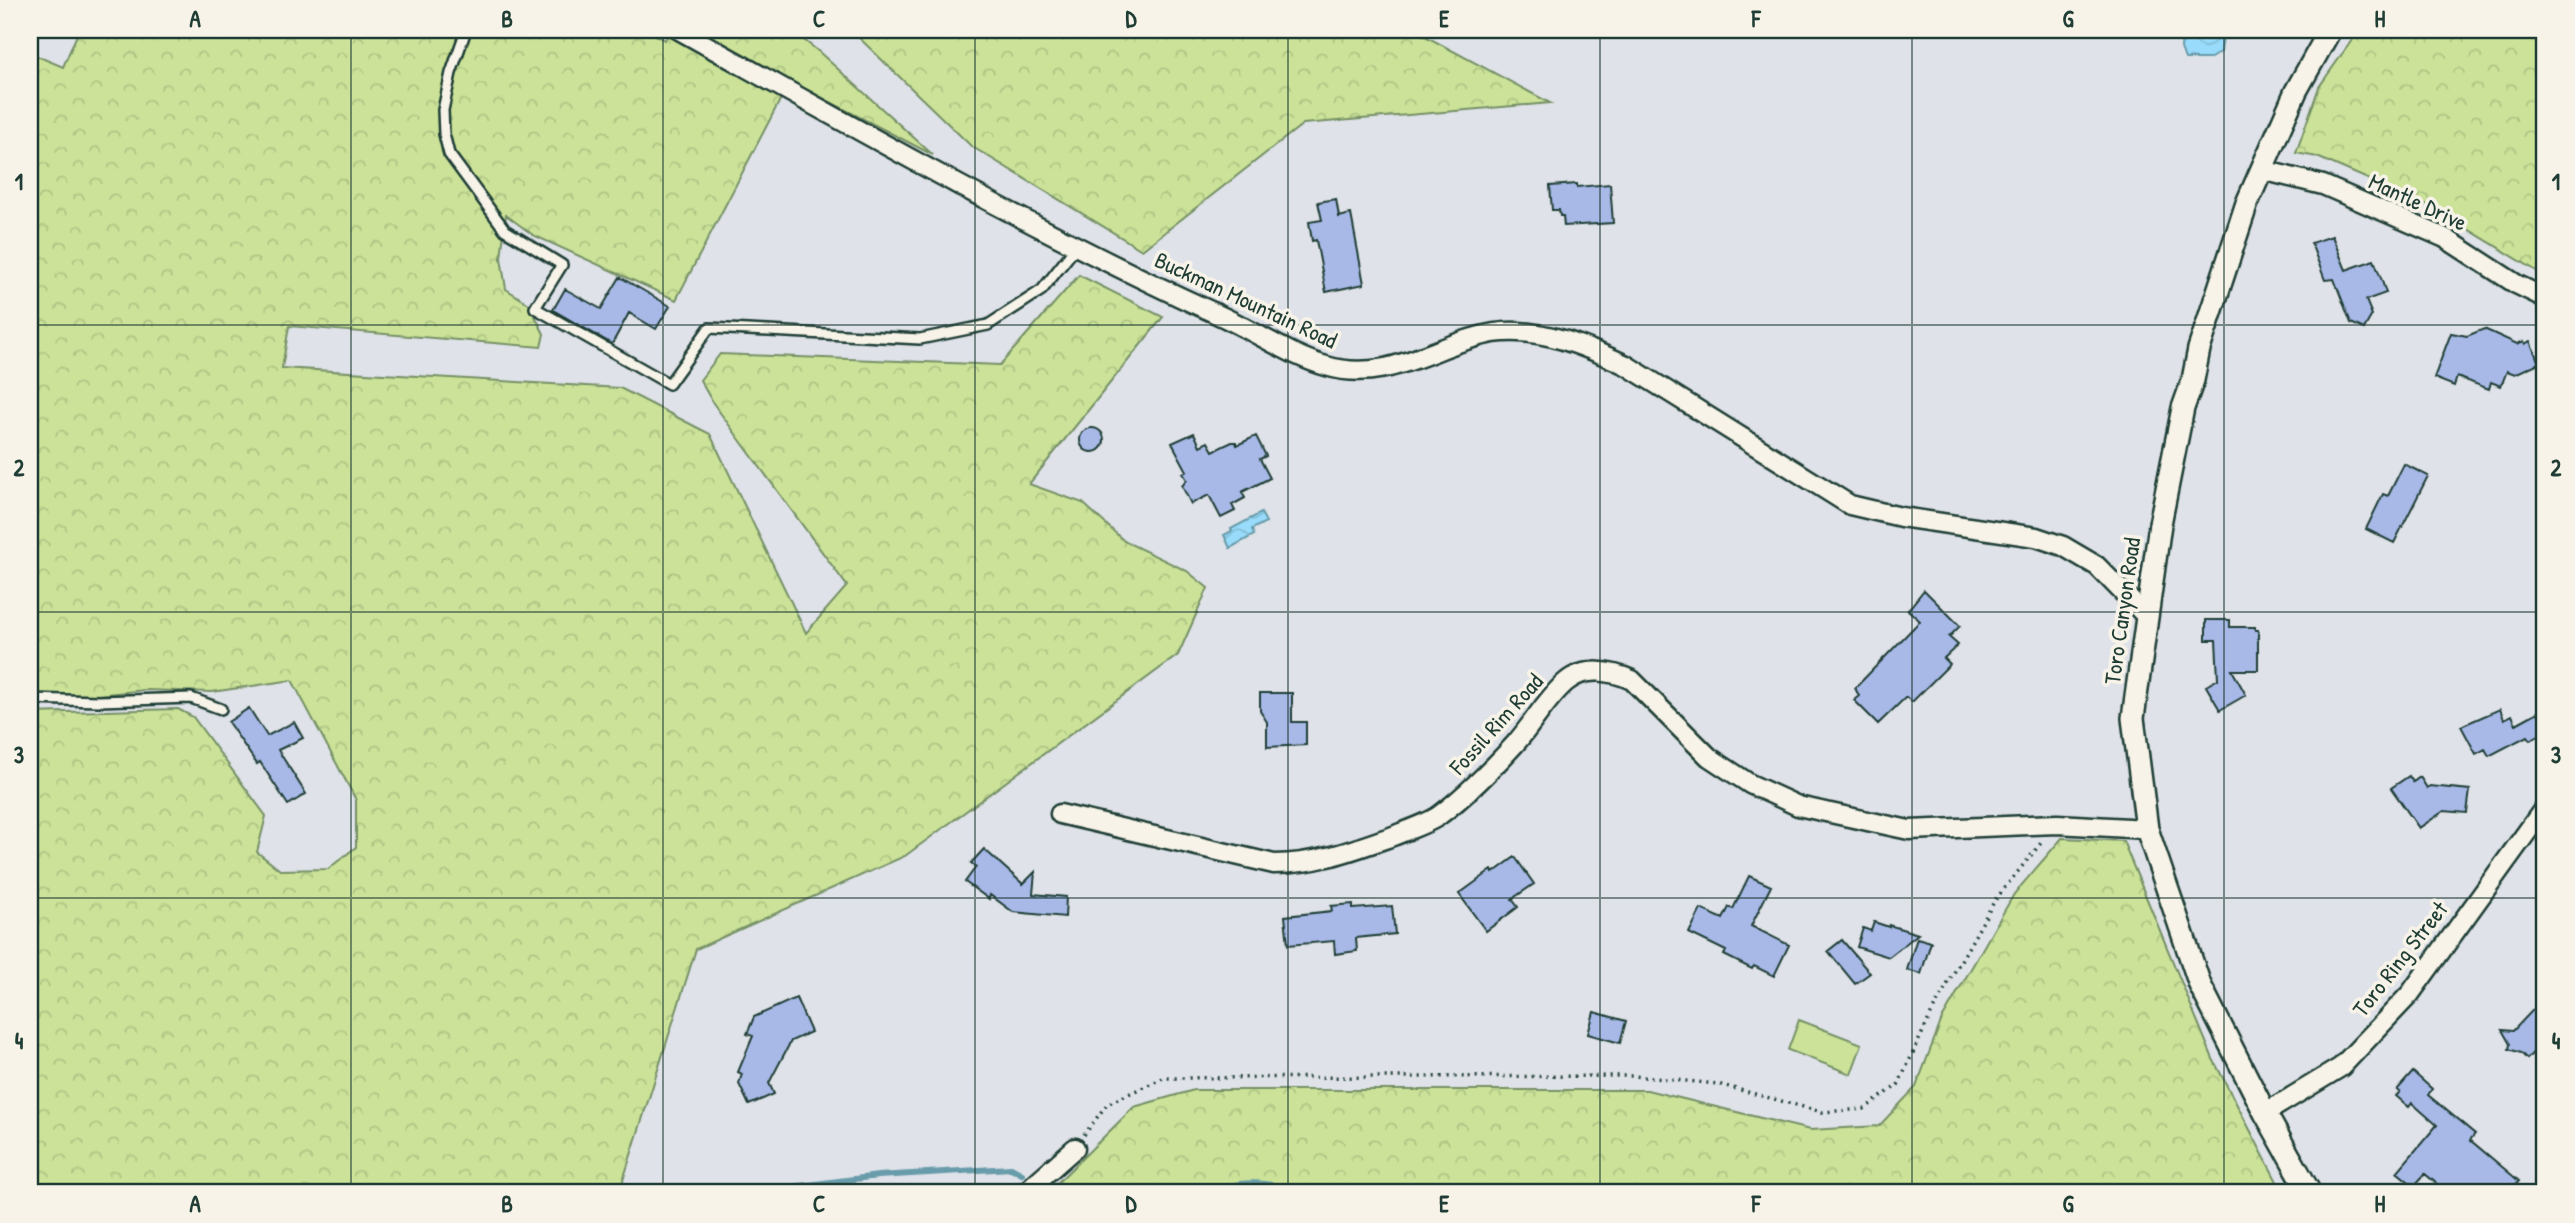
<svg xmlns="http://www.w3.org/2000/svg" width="2575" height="1223" viewBox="0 0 2575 1223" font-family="'Patrick Hand',sans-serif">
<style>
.grass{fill:#cbe298;stroke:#759066;stroke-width:2}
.forest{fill:url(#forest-crowns);stroke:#759066;stroke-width:2}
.water{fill:url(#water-waves);stroke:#689cab;stroke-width:2}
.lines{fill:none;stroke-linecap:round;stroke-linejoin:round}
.stream{stroke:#689cab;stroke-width:6}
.building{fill:#a8b9e8;stroke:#1f3d34;stroke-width:2}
.service-casing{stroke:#1f3d34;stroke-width:14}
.minor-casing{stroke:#1f3d34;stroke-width:23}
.tertiary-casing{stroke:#1f3d34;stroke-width:26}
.path{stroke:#1f3d34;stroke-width:3.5;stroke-dasharray:2 5;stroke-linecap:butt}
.service{stroke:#f7f3e8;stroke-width:9}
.minor{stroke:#f7f3e8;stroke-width:18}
.tertiary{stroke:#f7f3e8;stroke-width:21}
.grid{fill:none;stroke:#1f3d34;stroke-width:2;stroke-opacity:0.55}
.labels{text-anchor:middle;stroke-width:7;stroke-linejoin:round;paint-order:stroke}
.street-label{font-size:23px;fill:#1f3d34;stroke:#f7f3e8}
.neatline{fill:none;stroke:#1f3d34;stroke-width:2.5}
.grid-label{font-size:23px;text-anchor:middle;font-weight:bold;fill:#1f3d34}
</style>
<defs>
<pattern id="forest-crowns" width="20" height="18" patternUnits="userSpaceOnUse" patternTransform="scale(1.75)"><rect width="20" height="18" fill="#cbe298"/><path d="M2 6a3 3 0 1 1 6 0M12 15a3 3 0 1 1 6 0" fill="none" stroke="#aec384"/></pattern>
<pattern id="water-waves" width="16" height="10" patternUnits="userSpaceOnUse" patternTransform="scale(1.75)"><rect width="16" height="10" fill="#98dbfa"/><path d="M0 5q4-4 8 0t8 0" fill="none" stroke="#83bdd7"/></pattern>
</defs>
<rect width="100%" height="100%" fill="#dfe2e8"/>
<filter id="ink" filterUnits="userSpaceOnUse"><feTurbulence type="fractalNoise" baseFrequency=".0143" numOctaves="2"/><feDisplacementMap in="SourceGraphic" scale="14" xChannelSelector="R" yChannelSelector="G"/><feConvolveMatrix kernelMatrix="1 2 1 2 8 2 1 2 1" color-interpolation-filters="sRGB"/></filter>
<g filter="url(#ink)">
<!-- grass -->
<path class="grass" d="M1799,1020L1862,1044L1851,1074L1788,1050Z"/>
<!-- forest -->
<path class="forest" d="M79,30H646L665,40L671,30H791L818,51L933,155L790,81L676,300L533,235L506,215L501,258L506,289L529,304L544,334L541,347L289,326L282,368L620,388L710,434L806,633L847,586L713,403L700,380L720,354L1000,365L1079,275L1163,317L1029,484L1083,503L1124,541L1187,571L1208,588L1178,655L905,856L696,949L619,1193H30V713L178,709L193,717L266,816L257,852L280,870L328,869L356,847V800L292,680L212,692L145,690L68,698L30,693V53L63,67Z
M851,30H1414L1550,103L1303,124L1142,250L971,146Z
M2359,30H2545V276L2430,206L2317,157L2296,153L2319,87Z
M2062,838L2123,841L2213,1059L2283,1193H1047L1134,1107L1194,1090H1647L1810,1130L1879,1126L1916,1087L1942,1019L2014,894Z"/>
<!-- water -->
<path class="water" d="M2182,30H2224L2221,52L2209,59H2185L2181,48Z
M1261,513L1266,522L1252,529L1254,535L1230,548L1224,535L1232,531L1231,529Z"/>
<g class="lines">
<!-- stream -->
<path class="stream" d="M1049,1192L1051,1193
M745,1193L878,1176L1011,1168L1022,1174
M1199,1193C1238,1183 1260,1177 1298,1193"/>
</g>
<!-- building -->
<path class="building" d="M1577,184V187L1610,184L1613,223L1564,226L1563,216H1560L1559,210H1552L1550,186Z
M1336,199L1339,217L1351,214L1364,284L1326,292L1316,240L1312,241L1309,222L1322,220L1318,202Z
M2332,236L2346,270L2374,260L2382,281L2386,293L2366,300L2372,315L2364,329L2351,323L2334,279L2325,280L2311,243Z
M620,277L670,306L656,329L629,313L612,344L553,310L565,289L601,309Z
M2484,329L2517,344L2524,341L2525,344L2530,341L2539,363L2515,374L2507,371L2501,386L2491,382L2489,389L2457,377L2454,386L2434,378L2451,333L2467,336Z
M1080 440a12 12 0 1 1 24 0a12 12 0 1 1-24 0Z
M1194,433L1200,446L1208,442L1213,451L1232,442H1236L1237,445L1256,436L1266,456L1260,459L1270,478L1242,492L1245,498L1232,505L1235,511L1221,518L1209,495L1191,504L1182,486L1187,480L1183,473L1187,471L1172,443Z
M2404,464L2428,476L2394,543L2366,529L2383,494L2388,496Z
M1924,590L1960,626L1949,637L1958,645L1944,658L1950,664L1912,702L1906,697L1878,724L1854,700L1859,696L1855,688L1920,621L1908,610Z
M2206,620H2230V627H2255V630H2258V670H2232L2246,695L2220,710L2206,686L2218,679L2216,640H2206Z
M1260,693H1292V722H1306V745L1267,747V722L1260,711Z
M249,708L267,736L294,722L303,738L278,750L306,794L288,805L260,762L257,764L228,722Z
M2500,709L2504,719L2512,715L2516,724L2538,712L2545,727V732L2530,740L2527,736L2489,756L2485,749L2476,754L2461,726Z
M2409,776L2413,782L2420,777L2427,788L2430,786L2470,790L2467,813L2444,811L2419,828L2391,788Z
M984,849L1023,884L1035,872L1033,894L1066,897L1065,917L1013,912L990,895L989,899L965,882L976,867L971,863Z
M1515,857L1534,884L1512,899L1518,907L1486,931L1459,894L1492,870L1493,873Z
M1749,876L1771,886L1751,926L1789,945L1774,976L1754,966L1752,969L1724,955L1726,951L1689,933L1701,909L1723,919L1729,907L1733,909Z
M1353,904V909L1392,906L1395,934L1356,938L1357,951L1335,954L1334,941L1288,945L1285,916L1332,911L1331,906Z
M1874,922L1889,927V925L1918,934L1889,957L1857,947L1863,928L1871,931Z
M1917,938L1931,942L1921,974L1907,970Z
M1842,940L1870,973L1855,984L1828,951Z
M2545,997V1040L2527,1059L2521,1053L2509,1049L2510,1044L2502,1030L2513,1031Z
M796,998L811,1032L791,1041L769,1083L774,1094L749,1105L739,1084L742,1074L738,1072L753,1036L747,1034L754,1017Z
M1594,1012L1626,1021L1620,1043L1588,1034Z
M2413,1072L2432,1089L2428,1095L2475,1134L2470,1140L2519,1181L2508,1193H2448L2425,1174L2414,1186L2397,1172L2437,1125L2412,1103L2409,1107L2396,1096L2400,1092L2397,1090Z"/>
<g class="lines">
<!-- service casing -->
<g class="service-casing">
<path id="service" d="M466,30L451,73L443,110L444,134L449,154L505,230L562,265L535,308L669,384L709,328L920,339L988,325L1042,290L1076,247
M30,699L99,701L191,698L221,709"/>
</g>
<!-- minor casing -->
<g class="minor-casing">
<path id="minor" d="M679,30C844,122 1008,216 1178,296C1201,307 1223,316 1245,328C1272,342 1298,358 1326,366C1389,385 1435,343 1494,333C1539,326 1587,347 1626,365L1850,505L1901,517L2036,537L2063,546L2097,566L2148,618
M2262,170L2323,185L2445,238L2516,284L2545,298
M1060,814L1274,864C1317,864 1353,850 1393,836C1407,830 1424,825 1437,817C1466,796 1491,770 1515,744C1532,725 1547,698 1566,682C1585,666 1612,671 1632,680L1709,757L1750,784L1798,806L1909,830L2057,824L2147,829
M2265,1113L2341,1067L2410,994L2545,807
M1024,1193L1075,1148"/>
</g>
<!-- tertiary casing -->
<g class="tertiary-casing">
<path id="tertiary" d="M2310,1193L2265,1113L2200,985L2147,829L2133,718L2160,524L2183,408L2193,380L2199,349L2247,203L2296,91L2330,30"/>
</g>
<!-- path -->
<path class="path" d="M1084,1135L1107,1104L1163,1078L1633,1076L1718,1084L1822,1112L1864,1109L1898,1085L1933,1010L1995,900L2041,843"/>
<!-- service -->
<use href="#service" class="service"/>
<!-- minor -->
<use href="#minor" class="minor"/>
<!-- tertiary -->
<use href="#tertiary" class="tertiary"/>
</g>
</g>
<!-- grid -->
<path class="grid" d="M351,30V1193M663,30V1193M975,30V1193M1288,30V1193M1600,30V1193M1912,30V1193M2224,30V1193M30,325H2545M30,612H2545M30,898H2545"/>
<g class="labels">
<!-- street labels -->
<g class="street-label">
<text transform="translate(2418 202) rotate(25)" y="8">Mantle Drive</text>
<text transform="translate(1246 300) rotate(25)" y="8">Buckman Mountain Road</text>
<text transform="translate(2122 611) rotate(-82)" y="8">Toro Canyon Road</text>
<text transform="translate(1496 724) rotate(-48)" y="8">Fossil Rim Road</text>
<text transform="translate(2400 959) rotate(-52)" y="8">Toro Ring Street</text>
</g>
</g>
<!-- margin -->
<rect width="2575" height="1223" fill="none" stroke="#f7f3e8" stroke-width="77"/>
<rect x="38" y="38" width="2498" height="1146" class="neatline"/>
<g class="grid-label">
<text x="195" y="27">A</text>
<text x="507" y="27">B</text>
<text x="819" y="27">C</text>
<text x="1131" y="27">D</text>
<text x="1444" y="27">E</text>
<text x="1756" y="27">F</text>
<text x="2068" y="27">G</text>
<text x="2380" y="27">H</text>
<text x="19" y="190">1</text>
<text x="2556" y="190">1</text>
<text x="19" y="476">2</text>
<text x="2556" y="476">2</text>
<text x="19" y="763">3</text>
<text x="2556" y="763">3</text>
<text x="19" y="1049">4</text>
<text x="2556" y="1049">4</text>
<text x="195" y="1212">A</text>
<text x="507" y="1212">B</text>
<text x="819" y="1212">C</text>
<text x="1131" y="1212">D</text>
<text x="1444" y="1212">E</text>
<text x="1756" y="1212">F</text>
<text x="2068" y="1212">G</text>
<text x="2380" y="1212">H</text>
</g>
</svg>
